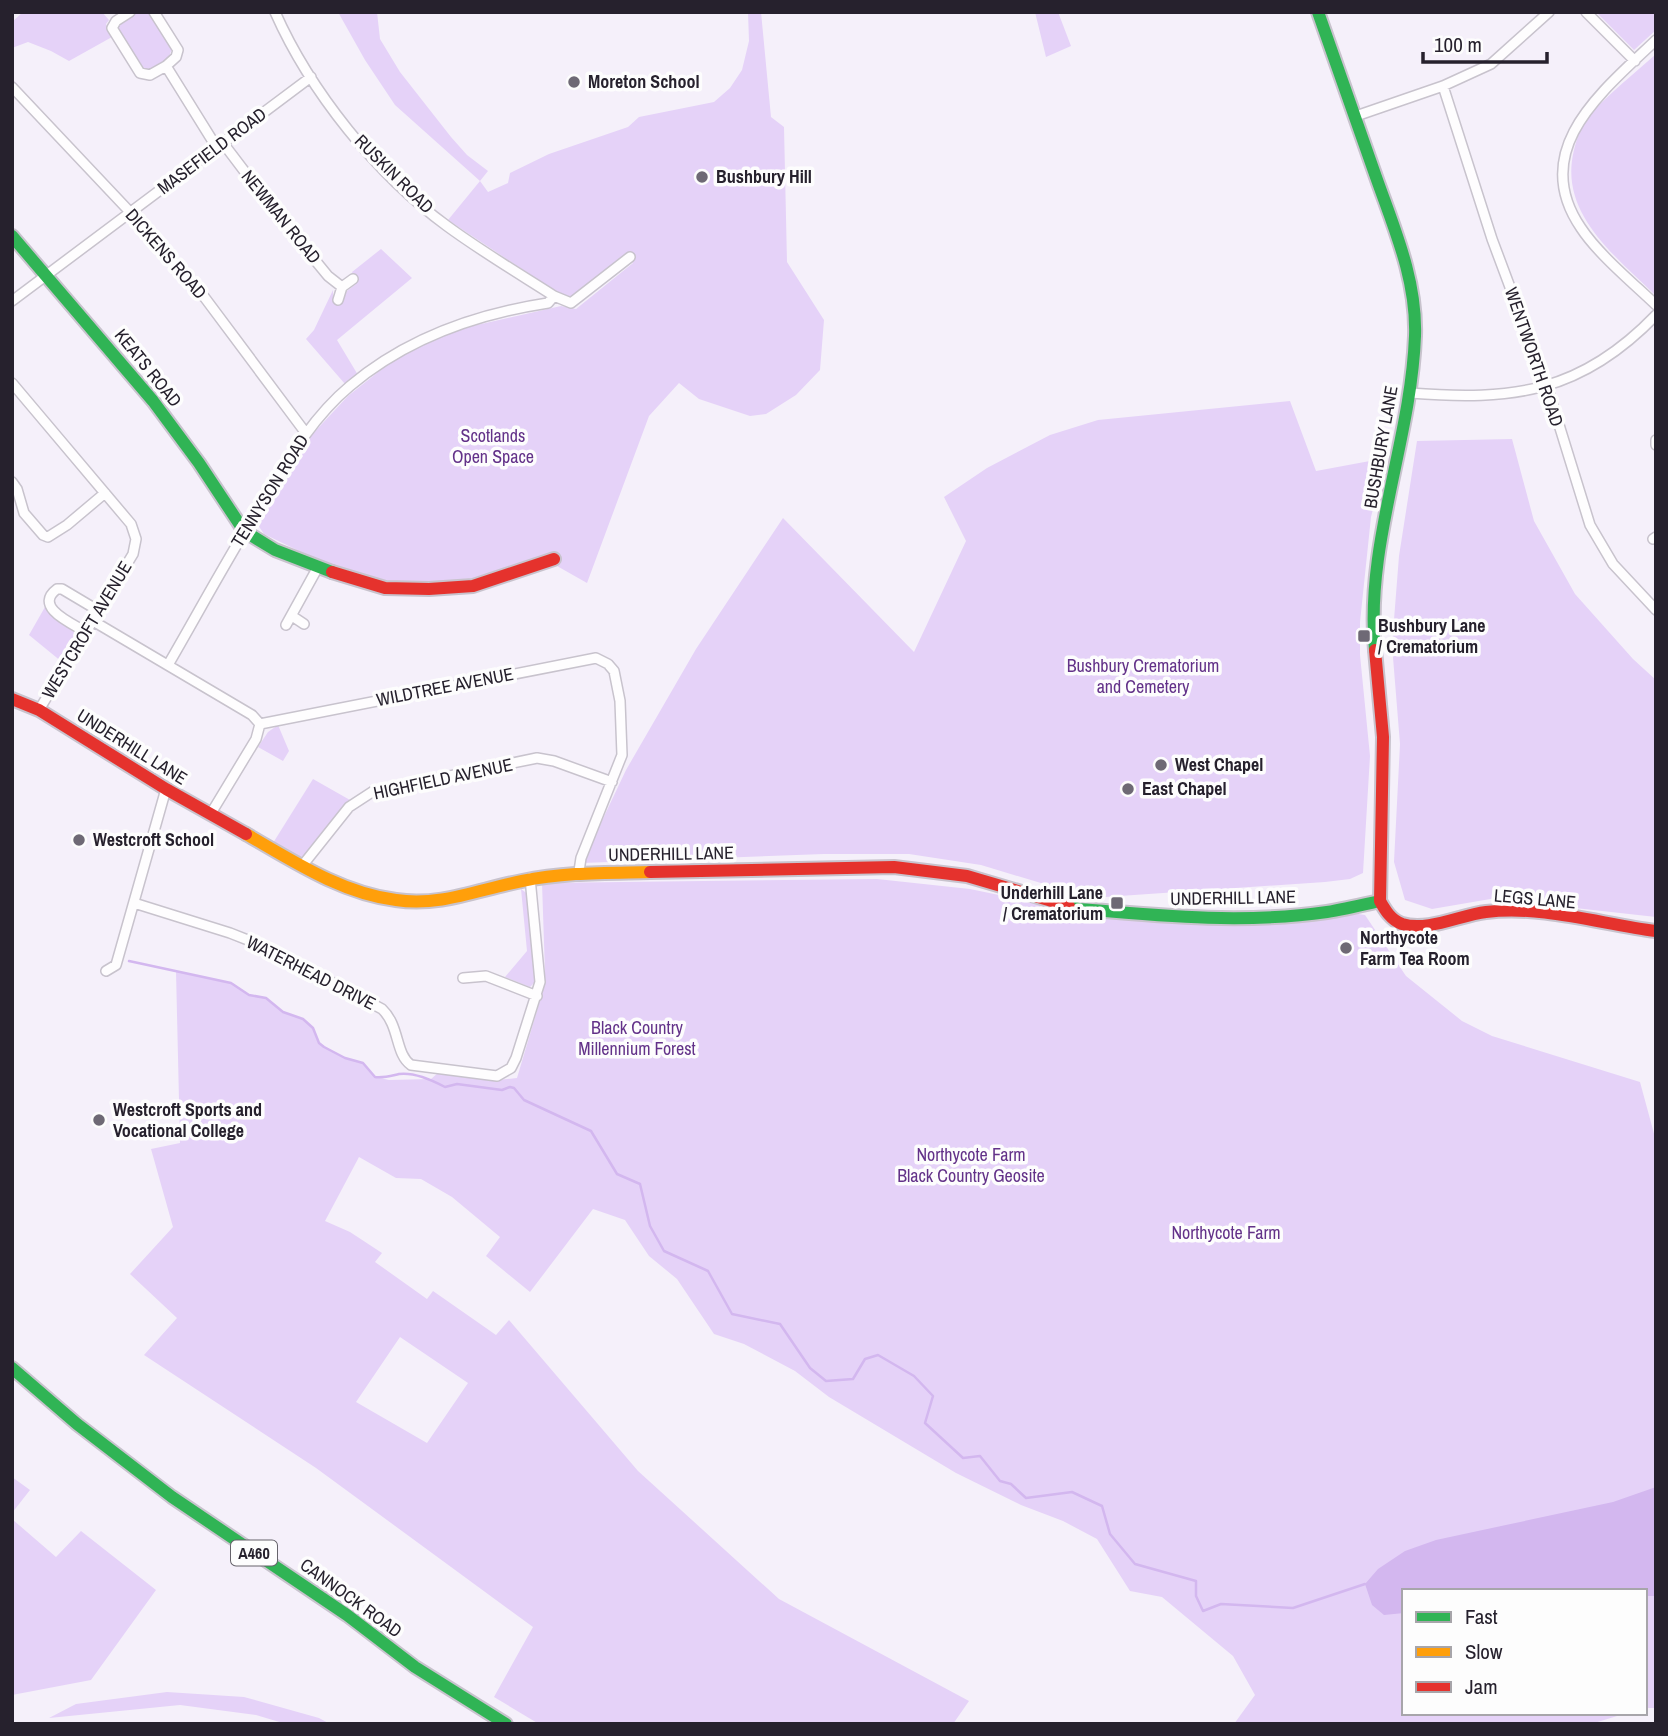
<svg xmlns="http://www.w3.org/2000/svg" width="1668" height="1736" viewBox="0 0 1668 1736" font-family="'Archivo Narrow',sans-serif">
<style>
.green{fill:#e5d2f8;fill-rule:evenodd}
.water{fill:#d3b7ef}
.lines{fill:none;stroke-linecap:round;stroke-linejoin:round}
.stream{stroke:#d3b7ef;stroke-width:2.5}
.street-casing{stroke:#c8c3cd;stroke-width:12}
.fast-casing{stroke:#c8c3cd;stroke-width:16}
.slow-casing{stroke:#c8c3cd;stroke-width:16}
.jam-casing{stroke:#c8c3cd;stroke-width:16}
.street{stroke:#fefdfe;stroke-width:9}
.fast{stroke:#30b455;stroke-width:12}
.slow{stroke:#ff9f0a;stroke-width:12}
.jam{stroke:#e5322d;stroke-width:12}
.poi-dot{fill:#6e6975;stroke:#fdfdfd;stroke-width:2.5}
.labels{text-anchor:middle;stroke-width:7;stroke-linejoin:round;paint-order:stroke}
.shield{fill:#fdfdfd;stroke:#66636b;stroke-width:2}
.shield-label{font-size:16px;font-weight:bold;fill:#26212d}
.poi-label{font-size:18px;font-weight:bold;fill:#26212d;stroke:#fdfdfd;text-anchor:start}
.street-label{font-size:18px;fill:#26212d;stroke:#fdfdfd}
.park-label{font-size:18px;fill:#633289;stroke:#fdfdfd}
</style>
<rect width="100%" height="100%" fill="#f5f0fa"/>
<!-- green -->
<path class="green" d="M23,12H102L109,20L106,24L112,37L69,61L51,51L28,42L12,48V22Z
M137,12L151,13L172,48L168,60L150,70H145L117,27Z
M338,12H377L380,39L400,72L451,137L467,155L488,171L480,181L488,192L508,183L510,173L549,154L628,127L639,117L714,102L730,88L742,70L749,41L748,12H761L771,117L784,127L787,262L824,320L820,370L796,395L766,414L750,416L699,399L679,383L649,416L587,583L557,566L555,551L471,583L385,586L340,571L264,534L256,522L262,507L306,441L348,396L392,361L455,330L561,306L576,309L633,263L628,255L570,301L448,220L480,181L395,105L365,60Z
M1035,12H1058L1071,46L1046,57Z
M1596,12H1656V30L1634,50Z
M1656,54V296C1616,256 1558,214 1574,150C1577,138 1581,126 1589,116C1607,95 1635,73 1656,54Z
M381,249L412,278L337,340L358,375L345,384L306,339L314,330L333,290V302H342L347,291L356,284L352,272Z
M1290,401L1316,471L1386,458L1371,517L1360,622V655L1370,756L1363,873L1350,879L1325,882L1105,897L1074,893L981,865L909,854H824L582,863L626,770L696,649L783,518L914,652L966,541L944,497L987,468L1050,435L1098,420Z
M1512,439L1534,521L1575,594L1633,659L1656,680V917L1575,908L1508,896L1432,909L1405,900L1394,862L1400,744L1392,645L1399,556L1417,441Z
M45,607C52,621 70,623 77,637L62,662L29,635Z
M278,725L289,751L283,761L258,747L268,732Z
M313,779L350,800L307,855L301,857L273,843Z
M877,879L970,889L1103,917L1278,922C1308,927 1335,909 1365,915L1406,976L1462,1021L1492,1036L1640,1082L1656,1141V1708H1645V1591H1404V1713H1627L1591,1724H1234L1255,1695L1233,1656L1162,1597L1130,1591L1097,1539L1063,1521L1021,1505L956,1473L829,1397L795,1371L744,1344L714,1334L677,1279L649,1256L625,1220L593,1209L530,1292L486,1256L500,1237L452,1197L421,1179L396,1178L359,1157L325,1221L350,1232L382,1253L375,1262L427,1299L433,1291L496,1335L509,1320L638,1471L779,1599L969,1701L953,1724H539L494,1697L533,1627L316,1468L144,1355L177,1318L130,1274L173,1227L151,1149L180,1143L176,971L231,983L249,995L266,998L284,1012L303,1019L313,1028L319,1043L345,1058L362,1063L375,1077L389,1080L431,1079L438,1073L497,1080L517,1078L542,994L545,972L542,883ZM400,1337L468,1383L427,1443L356,1402Z
M521,889L529,895L535,982L530,987L505,977L527,951Z
M12,1477L30,1490L12,1513Z
M12,1519L56,1557L81,1531L156,1590L91,1680L12,1695Z
M167,1692L244,1697L319,1718L330,1724H286L256,1715L180,1705L49,1718L76,1704Z"/>
<!-- water -->
<path class="water" d="M1656,1487V1596H1645V1591H1404V1613L1384,1615L1372,1605L1365,1584L1378,1569L1405,1551L1436,1540L1613,1502Z"/>
<g class="lines">
<!-- stream -->
<path class="stream" d="M129,961L231,983L249,995L266,998L283,1012L303,1019L313,1028L319,1043L324,1047L345,1058L363,1063L375,1077C384,1078 390,1076 399,1074C414,1072 432,1080 445,1087L457,1084L502,1090L510,1087L514,1088L524,1100L591,1131L617,1174L640,1184L650,1226L664,1251L708,1271L732,1314L780,1324L810,1368L826,1381L853,1379L865,1359L878,1355L914,1376L933,1396L925,1423L963,1458L980,1456L1000,1481L1011,1484L1026,1498L1072,1492L1102,1506L1110,1534L1135,1564L1196,1581V1596L1203,1611L1221,1604L1293,1608L1365,1584"/>
<!-- street casing -->
<g class="street-casing">
<path id="street" d="M130,12L116,21L112,28L140,73L150,75L166,66L217,148
M154,12L178,50L176,57L166,66
M275,12C310,91 377,175 447,226C481,251 518,273 554,296L571,303L630,257
M1586,12L1635,61
M1656,40C1604,90 1527,149 1581,228C1598,254 1633,283 1656,305
M1443,86L1492,239L1547,386L1590,525L1613,564L1656,610
M12,87L130,212L205,298L305,432
M1356,116L1443,86L1491,64L1549,12
M223,143L273,209L328,276L342,287L338,300
M342,287L353,279
M12,301L311,77
M12,383L131,524L136,539L133,554L39,710
M1410,393C1513,401 1581,393 1656,315
M1656,440V445
M12,482L17,489L24,513L43,535L48,537L67,525L105,493
M1653,539L1656,537
M292,616L304,624
M93,621L252,715L260,724
M286,625L318,567
M86,632C71,623 33,607 57,589H62L99,611
M168,665C201,608 232,550 267,495C291,455 314,416 350,386C407,338 476,314 548,303L554,296
M260,724L596,658L608,664L614,671L620,701L622,755L581,858L579,871
M210,815L256,739L260,724
M302,866L349,807L372,792L537,758L554,761L612,782
M134,903L230,933L268,948L382,1009C400,1026 395,1054 411,1065L497,1076L511,1068L516,1058L540,982L530,878
M106,971L116,965L166,789
M463,978L486,976L537,996"/>
</g>
<!-- fast casing -->
<g class="fast-casing">
<path id="fast" d="M1318,12C1337,67 1357,122 1376,177C1394,228 1417,280 1415,336C1411,441 1365,544 1375,650
M12,236L153,401L199,463L244,531L275,550L332,572
M1069,906L1079,909C1161,916 1245,924 1327,912C1345,909 1362,905 1380,901
M12,1368L77,1424L172,1497L347,1615L415,1667L506,1724"/>
</g>
<!-- slow casing -->
<g class="slow-casing">
<path id="slow" d="M246,834C293,861 341,893 396,900C440,907 480,889 522,881C565,872 607,873 650,872"/>
</g>
<!-- jam casing -->
<g class="jam-casing">
<path id="jam" d="M332,572L385,588L429,589L473,586L554,559
M1375,650L1383,737L1380,901C1385,910 1391,920 1402,924C1428,932 1460,915 1486,912C1542,905 1601,924 1656,931
M12,699L39,710L166,789L246,834
M650,872L894,867L967,876L1069,906"/>
</g>
<!-- street -->
<use href="#street" class="street"/>
<!-- fast -->
<use href="#fast" class="fast"/>
<!-- slow -->
<use href="#slow" class="slow"/>
<!-- jam -->
<use href="#jam" class="jam"/>
</g>
<!-- markers -->
<g class="poi-dot">
<circle cx="574" cy="82" r="7"/>
<circle cx="702" cy="177" r="7"/>
<rect x="1357" y="629" width="14" height="14" rx="3.5"/>
<circle cx="1161" cy="765" r="7"/>
<circle cx="1128" cy="789" r="7"/>
<circle cx="79" cy="840" r="7"/>
<rect x="1110" y="896" width="14" height="14" rx="3.5"/>
<circle cx="1346" cy="948" r="7"/>
<circle cx="99" cy="1120" r="7"/>
</g>
<g class="labels">
<!-- shield labels -->
<rect class="shield" x="231" y="1540.5" width="46" height="25" rx="5"/>
<g class="shield-label">
<text x="254" y="1559">A460</text>
</g>
<!-- poi labels -->
<g class="poi-label">
<text x="588" y="88">Moreton School</text>
<text x="716" y="183">Bushbury Hill</text>
<text x="1378" y="632">Bushbury Lane<tspan x="1378" dy="21">/ Crematorium</tspan></text>
<text x="1175" y="771">West Chapel</text>
<text x="1142" y="795">East Chapel</text>
<text x="93" y="846">Westcroft School</text>
<text x="1103" y="899" text-anchor="end">Underhill Lane<tspan x="1103" dy="21">/ Crematorium</tspan></text>
<text x="1360" y="944">Northycote<tspan x="1360" dy="21">Farm Tea Room</tspan></text>
<text x="113" y="1116">Westcroft Sports and<tspan x="113" dy="21">Vocational College</tspan></text>
</g>
<!-- street labels -->
<g class="street-label">
<text transform="translate(212 151) rotate(-37)" y="6">MASEFIELD ROAD</text>
<text transform="translate(394 174) rotate(45)" y="6">RUSKIN ROAD</text>
<text transform="translate(281 217) rotate(51)" y="6">NEWMAN ROAD</text>
<text transform="translate(166 254) rotate(49)" y="6">DICKENS ROAD</text>
<text transform="translate(1534 357) rotate(71)" y="6">WENTWORTH ROAD</text>
<text transform="translate(148 368) rotate(51)" y="6">KEATS ROAD</text>
<text transform="translate(1381 447) rotate(-80)" y="6">BUSHBURY LANE</text>
<text transform="translate(270 491) rotate(-58)" y="6">TENNYSON ROAD</text>
<text transform="translate(87 630) rotate(-59)" y="6">WESTCROFT AVENUE</text>
<text transform="translate(445 687) rotate(-11)" y="6">WILDTREE AVENUE</text>
<text transform="translate(132 747) rotate(32)" y="6">UNDERHILL LANE</text>
<text transform="translate(443 779) rotate(-12)" y="6">HIGHFIELD AVENUE</text>
<text transform="translate(671 854) rotate(-1)" y="6">UNDERHILL LANE</text>
<text transform="translate(1233 898) rotate(-1)" y="6">UNDERHILL LANE</text>
<text transform="translate(1535 899) rotate(5)" y="6">LEGS LANE</text>
<text transform="translate(311 973) rotate(27)" y="6">WATERHEAD DRIVE</text>
<text transform="translate(351 1598) rotate(36)" y="6">CANNOCK ROAD</text>
</g>
<!-- park labels -->
<g class="park-label">
<text x="493" y="442">Scotlands<tspan x="493" dy="21">Open Space</tspan></text>
<text x="1143" y="672">Bushbury Crematorium<tspan x="1143" dy="21">and Cemetery</tspan></text>
<text x="637" y="1034">Black Country<tspan x="637" dy="21">Millennium Forest</tspan></text>
<text x="971" y="1161">Northycote Farm<tspan x="971" dy="21">Black Country Geosite</tspan></text>
<text x="1226" y="1239">Northycote Farm</text>
</g>
</g>
<!-- border -->
<rect width="1668" height="1736" fill="none" stroke="#26212d" stroke-width="28"/>
<!-- legend -->
<rect x="1402" y="1589" width="245" height="126" fill="#fdfdfd" stroke="#a7a5aa" stroke-width="2"/>
<rect x="1416" y="1612" width="35" height="10" fill="#30b455" stroke="#a7a5aa" stroke-width="2"/>
<text x="1465" y="1624" font-size="21" fill="#26212d">Fast</text>
<rect x="1416" y="1647" width="35" height="10" fill="#ff9f0a" stroke="#a7a5aa" stroke-width="2"/>
<text x="1465" y="1659" font-size="21" fill="#26212d">Slow</text>
<rect x="1416" y="1682" width="35" height="10" fill="#e5322d" stroke="#a7a5aa" stroke-width="2"/>
<text x="1465" y="1694" font-size="21" fill="#26212d">Jam</text>
<!-- scale -->
<path d="M1423 52v10h124v-10" fill="none" stroke="#26212d" stroke-width="3.5"/>
<text x="1434" y="52" font-size="21" fill="#26212d" stroke="#fdfdfd" stroke-width="5" paint-order="stroke">100 m</text>
</svg>
